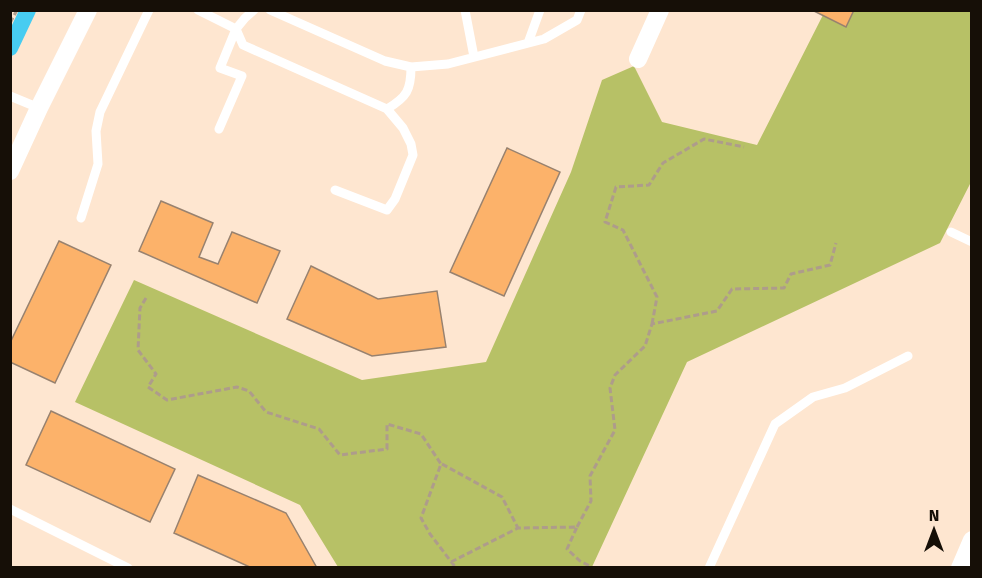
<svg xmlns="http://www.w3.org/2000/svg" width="982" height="578" viewBox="0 0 982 578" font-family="'Fira Sans',sans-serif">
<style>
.green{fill:#b7c166}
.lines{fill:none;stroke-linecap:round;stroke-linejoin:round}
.canal{stroke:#47ccf1;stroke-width:16}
.building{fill:#fcb26a;stroke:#98826f;stroke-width:1.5}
.path{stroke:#ae9c8b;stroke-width:3;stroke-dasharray:6 3;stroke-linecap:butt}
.service{stroke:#fff;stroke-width:9}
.minor{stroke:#fff;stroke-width:18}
</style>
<rect width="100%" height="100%" fill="#fee6d0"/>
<!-- green -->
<path class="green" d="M825,11H971V182L940,243L687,362L592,567H338L300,505L75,402L134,280L362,380L486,362L571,172L602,80L634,66L662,122L757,145Z"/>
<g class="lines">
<!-- canal -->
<path class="canal" d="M10,48L28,10"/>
</g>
<!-- building -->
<path class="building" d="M812,10H854L846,27Z
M507,148L560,172L504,296L450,272Z
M161,201L213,223L199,257L218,264L232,232L280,251L257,303L139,251Z
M59,241L111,265L55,383L10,362V343Z
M311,266L378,299L437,291L446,347L372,356L287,319Z
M51,411L175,469L150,522L26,465Z
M198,475L286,513L317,568H252L174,533Z"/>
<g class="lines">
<!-- path -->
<path class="path" d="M10,23L17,10
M146,298L140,308L138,350L156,374L148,387L167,400L237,387L249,391L266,412L319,429L340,455L387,449V424L421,434L441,464L421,518L430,534L456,568
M652,324L657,297L623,230L605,222L616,187L649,185L663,163L704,139L744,147
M442,464L502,497L518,528
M577,527L591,501L590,476L615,430L610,388L615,375L645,346L652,324L717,311L732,289L784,288L791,274L830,265L836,243
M451,562L518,528L577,527L567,549L580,561L590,566"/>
<!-- service -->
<path class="service" d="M198,10L236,29L245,18L254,10
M270,10L385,61L411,67L448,64L544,39L577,20L581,10
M465,10L474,57
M236,29L243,45L387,109C407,97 411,90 411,67
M528,43L540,10
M10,96L39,108
M219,129L242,76L220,68L236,29
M335,190L387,210L395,199L413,155L411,144L403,128L387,109
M81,218L98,164L96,131L100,112L149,10
M951,232L972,242
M10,509L128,568
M709,568L775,424L813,397L845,388L908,356"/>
<!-- minor -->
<path class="minor" d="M638,59L660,10
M10,171L39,108L88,10
M960,568L972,540"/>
</g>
<!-- border -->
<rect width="982" height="578" fill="none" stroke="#160f07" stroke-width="24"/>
<!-- north arrow -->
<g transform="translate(934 530)" stroke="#fee6d0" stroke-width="4.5" paint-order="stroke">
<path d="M0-4.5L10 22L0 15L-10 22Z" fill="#160f07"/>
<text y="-9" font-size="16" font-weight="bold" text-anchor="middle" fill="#160f07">N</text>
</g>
</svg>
